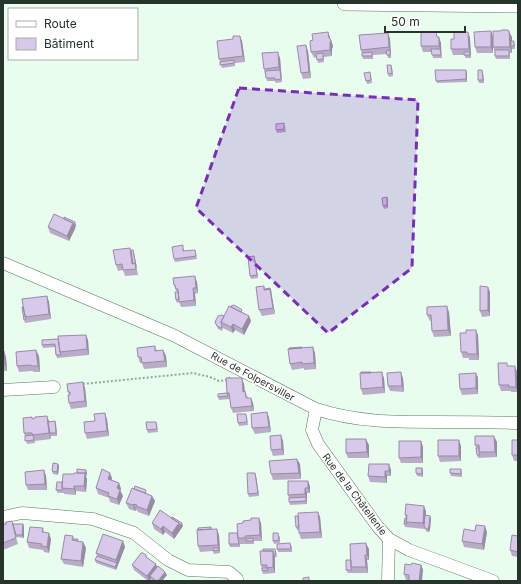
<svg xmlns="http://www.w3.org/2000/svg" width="521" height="584" viewBox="0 0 521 584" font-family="Inter,sans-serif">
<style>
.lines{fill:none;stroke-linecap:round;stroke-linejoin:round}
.minor-casing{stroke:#577761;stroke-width:13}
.major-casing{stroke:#577761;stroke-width:16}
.path{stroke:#97a99c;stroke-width:2;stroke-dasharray:2 2;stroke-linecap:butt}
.minor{stroke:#fff;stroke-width:12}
.major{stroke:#fff;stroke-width:15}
.wall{fill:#baacc9}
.shaded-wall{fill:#978ca4}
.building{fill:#d8c8ea;stroke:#978ca4}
.marked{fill:#7b2cbf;fill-opacity:0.2;stroke:#7b2cbf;stroke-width:3;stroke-dasharray:8 5;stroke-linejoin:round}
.labels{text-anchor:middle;stroke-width:3;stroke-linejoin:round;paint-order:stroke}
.street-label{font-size:10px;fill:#27342b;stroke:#fff}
</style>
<rect width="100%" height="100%" fill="#e8fdee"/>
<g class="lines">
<!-- minor casing -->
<g class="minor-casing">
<path id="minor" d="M3,263L173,335L316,409C356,422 394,422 435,422C463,422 490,422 518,423
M3,390L54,387
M316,409L312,430L318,444L378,527L389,539L409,550L493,581
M3,517L22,513L93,519L134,533L168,560L188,570L229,572L237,579V581
M388,581L389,539"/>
</g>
<!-- major casing -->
<g class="major-casing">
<path id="major" d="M345,3L518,5"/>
</g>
<!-- path -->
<path class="path" d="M83,384L193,373L210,377L219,381L227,380L231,376"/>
<!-- minor -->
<use href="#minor" class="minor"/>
<!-- major -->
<use href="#major" class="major"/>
</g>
<!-- wall -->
<path class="wall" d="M491,31L493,37V53H477L475,47Z
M328,32L333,46L332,49V56L324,57V62L318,63L317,57L314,58L311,52L313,40Z
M468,32L470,38L471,58H466L464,55H453L451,49L454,39Z
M388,33L390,39L391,58H388L387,54L373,55V59H363L361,50Z
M438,37L441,43L442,58H433L432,52H423L421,46Z
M512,37V41L515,44V49H512V53H510V59H496L495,56V52L493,47Z
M242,41L245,62L235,63V66L222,68L219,59Z
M308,51L311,78L303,79L301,73Z
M280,58L282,82L276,83L275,81H267L264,69Z
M392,68L393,76L389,77L388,74Z
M467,73V82L437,83L436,81Z
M483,73L484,83H479L478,80Z
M371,75L372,83L367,84L366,81Z
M284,123L285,126L286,132L277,133L276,130Z
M388,200V208L384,209L383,206Z
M76,225L69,241L50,233L48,227Z
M184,248V251L196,253L197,259L175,262L174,259Z
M131,250L134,253L138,275L125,276L123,270L118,271L116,265Z
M255,259L258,278L251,279L250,276Z
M197,282L198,293L195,294L196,306L181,307L179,302L177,303L176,300L177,292L176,291L174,285Z
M264,286L265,289L270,288L271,291L275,314L262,316L259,310Z
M490,292V316L482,317L480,311Z
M47,296L49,302L51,319L25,323L24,320L22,307Z
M242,312L249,316L251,321L244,335L235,330L233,333L223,328L222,331L218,329L215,322L224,316Z
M449,312L451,336L434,337L432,331L431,321H430L427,315Z
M86,335L88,340L89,355L57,358L56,355L55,347L43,348L42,345L58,339Z
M478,335L479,360H469V358H463L461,352Z
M155,346L157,351L163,350L166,356L167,367L144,369L142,363H140L138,357Z
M313,347L315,353L316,369L304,370V368L292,370L290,364L303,348Z
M3,351H4L6,357L7,371H3Z
M39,356L40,372H33V371L19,372L17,366Z
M508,366L518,371V392H511V391H501L499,385Z
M371,373L384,378L385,393L363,395L361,389Z
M459,374L478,376V394L462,395L460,389Z
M403,378L404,392L390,391L388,386Z
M83,382L85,388L87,407L71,409L69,403V395L68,392Z
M244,384L245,391L248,398H251L253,403L254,411L233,413L231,408L230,399L219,400L218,397L227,393Z
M267,412L269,418L271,432L255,434L252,428Z
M247,417L248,425L239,426L238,423Z
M33,419L49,421H55L56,424L57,436H51V439L35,441V443L27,444L24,433Z
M107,419L109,436L87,439L85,433L95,421Z
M156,422L157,424L158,432L148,433L147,430Z
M281,435L283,441L284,455L273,456L271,450Z
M518,440V461H514L512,455Z
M421,441L423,447V463H401L399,458Z
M497,442V457L478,458L477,455L476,448L475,445Z
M369,445V458H348L346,453Z
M461,446V461L440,462L438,456Z
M58,464L59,466L58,475L53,474L52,471Z
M300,464L301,479L273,480L271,474Z
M389,464L391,470V476H387V483L370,482L368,476Z
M422,468L423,471V477L417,476L416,473Z
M461,469L462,472V477L451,476L450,473Z
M44,470L46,476L47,490H28L26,485Z
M87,473L86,477L87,479L86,492L76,491V495L64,494V493H58L56,490L62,482Z
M255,473L256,476L259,496L249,497L248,494Z
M112,478V480L119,483L121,489L120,490L123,496L119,505L110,502L109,498L98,494L96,488Z
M288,481L310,486V493H307V504L290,505L288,495Z
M147,492L146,493L152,496L155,501L149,516L138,512V511L136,510L135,511L129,509L126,503Z
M426,511V515L430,516L431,518L430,529L429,532H427L425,529L405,527L404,524L406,518L405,515Z
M318,512L320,517L322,538L301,539L299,533V530H297L296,527Z
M152,523L183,526L174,539L165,532L163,535L154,529Z
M261,523L262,541H254V544H240V547H230L229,544L237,533Z
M13,524H23L24,527V538L16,537L18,544L3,550V525Z
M211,527L212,529L219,535L220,553L214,554L213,551L200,552L198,546Z
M43,528L44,532L51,539L49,553L44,552L43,550L29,548L27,542Z
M487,532L484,550L464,547L462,541Z
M73,536L74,539H78V541L83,542L86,548L83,567L64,564L61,559Z
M280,536V543L274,544L273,541Z
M518,536V557L512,556L510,550Z
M123,541L125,547L116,570L96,563L95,560L97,556L96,553Z
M292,546V552H278L277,549Z
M369,549V560H367L368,573H348L346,570L351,560Z
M276,552L277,557H275V573L263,574L261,565Z
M147,558L156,564L157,567L167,575L162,581H153L151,579L149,581H148L134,570L132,565Z
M411,565H421L423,570L409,580H406L404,574Z"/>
<!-- shaded-wall -->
<path class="shaded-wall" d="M491,31L493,37V53L491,47Z
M509,31L512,37V46H511L512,49V53L510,47Z
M328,32L331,41V40L333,46L332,49V56L330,50Z
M468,32L470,38L471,58L469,49Z
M388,33L390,39L391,58L389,47Z
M240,36L242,41L245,62L243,56Z
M439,37L441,43V52L439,46Z
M306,45L308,51L311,78L309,72Z
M278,52L280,58L282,82L279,67Z
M391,65L392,68L393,76L392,73Z
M466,70L467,73V82L466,79Z
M482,70L483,73L484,83L483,80Z
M387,197L388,200V208L387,205Z
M75,222L76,225L75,229L74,226Z
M73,223L75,229L69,241L67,236Z
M133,250L134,253L137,269L136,266Z
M254,256L255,259L258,278L257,275Z
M195,276L197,282L198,293L196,288Z
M488,287L490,292V316L488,310Z
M193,288L195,294L196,306L194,300Z
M270,288L271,291L275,314L273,308L270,289Z
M47,296L49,302L51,319L49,314Z
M447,306L449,312L451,336L448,330Z
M249,316L251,321L244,335L242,329Z
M233,324L235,330L233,333L231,327Z
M476,330L478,335L479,360L477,354Z
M86,335L88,340L89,355L87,349Z
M313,347L315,353L316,369L314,363Z
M36,350L39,356L40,372L38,366Z
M163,350L166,356L167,367L165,361Z
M4,351L6,357L7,371L5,365Z
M515,366L517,372V389L518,392L516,387Z
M382,372L384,378L385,393L383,387Z
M401,372L403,378L404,392L402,386Z
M476,373L478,379V394L476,388Z
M242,378L244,384L245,397L243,392Z
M83,382L85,388L87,407L85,401Z
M251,398L253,403L254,411L252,406Z
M267,412L269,418L271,432L269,427Z
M105,413L107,419L109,436L107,431Z
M47,416L49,421L50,433L51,439L49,433Z
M55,421L56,424L57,436L56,433Z
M281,435L283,441L284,455L282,449Z
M494,436L497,442V457L495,452Z
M366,439L369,445V458L367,452Z
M459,440L461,446V461L459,456Z
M421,441L423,447V463L421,457Z
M297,459L300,464L301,479L299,473Z
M58,464L59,466L58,475L57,472Z
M389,464L391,470V476L389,471Z
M422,468L423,471V477L422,474Z
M44,470L46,476L47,490L45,484Z
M86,470L87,473L86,477L87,479L86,492L84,486Z
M385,471L387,476V483L385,477Z
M110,473L112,478L110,485L108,479Z
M255,473L256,476L259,496L258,493Z
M308,481L310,486V493L308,488Z
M119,483L121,489L119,494L117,488Z
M74,486L76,491V495L74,489Z
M305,488L307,493V504L305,494Z
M120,490L123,496L119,505L117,499Z
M152,496L155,501L149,516L147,510Z
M134,504L136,510L135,511L133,505Z
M424,506L426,511L425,528L423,523Z
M318,512L320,517L322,538L320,532Z
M430,516L431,518L430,529L429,532L428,529Z
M259,518L261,523L262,541L260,535Z
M179,523H182L183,526L174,539L172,533Z
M23,524L24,527V538L22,535Z
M163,526L165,532L163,535L161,529Z
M485,526L487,532L484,550L482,544Z
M217,529L219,535L220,553L218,545Z
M49,533L51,539L49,553L47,547Z
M123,541L125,547L116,570L115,567L117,563L116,560Z
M83,542L86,548L83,567L81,561Z
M366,543L369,549V560L367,555Z
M273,551L275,557V573L273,567Z
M365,555L367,560L368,573L366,567Z
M156,564L158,570L150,576L151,579L149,581L147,576Z
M421,565L423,570L422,581H419Z
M165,572L167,575L162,581H158Z"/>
<!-- building -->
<path class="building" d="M502,30H508L509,31L510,47H493V31H500Z
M491,31V47H475L474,32Z
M328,32L329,38L331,40L330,43V50L311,52L310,41L313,40L312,34Z
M421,32H436L437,37H439V46H421Z
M454,32H468L469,49H451V39H454Z
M388,33L389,47L361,50L359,35Z
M233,36H240L243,56L219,59L217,41L233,39Z
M511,41H514V46H511Z
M306,45L309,72L301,73L297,46Z
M431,49H440L441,55H432Z
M390,50V55H387L386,51Z
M495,50H509V56H495Z
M278,52L279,67L264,69L262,53Z
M372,52V56H362V53Z
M464,52H470V55H464Z
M323,53V59L317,60L316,54Z
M234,60V63L220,65V62Z
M387,65H391L392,73L388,74Z
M280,70L281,79L275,80V78H266L265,71Z
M435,70H466V79L436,81Z
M478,70H482L483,80H478Z
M370,72L371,80L366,81L364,73Z
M284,123V129L276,130V124Z
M387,197V205L383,206L382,198Z
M54,214L73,223L67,236L48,227Z
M64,217L75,222L74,226L73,223L64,219Z
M183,245V251L195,250L196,256L174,259L172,247Z
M130,248L132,264L135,263L136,269L123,270L122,264L116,265L113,250Z
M131,250H133L136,266L135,263L133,264Z
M254,256L257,275L250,276L248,257Z
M195,276L196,288H193L194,300L179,302L178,289H176L175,285H174L173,278Z
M264,286V290L270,289L273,308L259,310L256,287Z
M480,286L488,287V310L480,311Z
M270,288L271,292L270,289L265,290V289Z
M175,292H178L179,299L176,300Z
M47,296L49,314L25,317L22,299Z
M234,305L241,309L242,310L241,312L231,307V306Z
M229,306L249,316L242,329L233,324L231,327L221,322Z
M447,306L448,330L432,331L431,315H427V307Z
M22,307H23L26,319L24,320Z
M222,315L224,316L221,322L222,326L221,328L217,326L215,322L218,316Z
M466,330H476L477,354H467V352H461L460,333H466Z
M86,335L87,349L60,352L58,336Z
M58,339L60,352L61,355H56L55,344L42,345V340Z
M155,346V351L163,350L165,361L142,363L141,357H138L137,348Z
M302,347V348L289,349V348Z
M313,347L314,363L302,364V362L290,364L288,349Z
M36,350L38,366H31V365L17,366L16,352Z
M3,351H4L5,365H3Z
M498,363H507V366H515L516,387H509V385H499Z
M516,371H518V389H517Z
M361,372H371V373H361Z
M382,372L383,387L361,389L360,373Z
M401,372L402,386H388L387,373Z
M476,373V388L460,389L459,374Z
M226,378H242L243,392L245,391L246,398H251L252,406L231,408L229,393H227Z
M83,382L85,401L69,403L68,395H70V392H68L67,384Z
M227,393L228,396L218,397V394Z
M267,412L269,427L252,428L251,414Z
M105,413L107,431L85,433L84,422L95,421L94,414Z
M237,414H246L247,422L238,423Z
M47,416L49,433L33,435L32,433H24L23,418L32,417V419L35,418V417Z
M55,421L56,433H50L48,422Z
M146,422H156L157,429L147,430Z
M33,435L34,440L25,441V436Z
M281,435L282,449L271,450L270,436Z
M475,436H494L495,452H479V445H475Z
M346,439H366L367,452L346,453Z
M438,440H459V456H438Z
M512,440H518V455H512Z
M399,441H421V457L399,458Z
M476,448H479V452L480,455H477Z
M297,459L299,473L271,474L269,461Z
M53,463L58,464L57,472L52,471Z
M369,464H389V471H385V477L368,476Z
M416,468H422V474L416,473Z
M77,469L86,470L85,474V473H77Z
M102,469L110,473L108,479L119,483L117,488L120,490L117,499L108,496L109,493L96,488Z
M450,469H461V474L450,473Z
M44,470L45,484L26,485L25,472Z
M74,473H85L84,486H74V489L62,488L63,474H74Z
M247,473H255L258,493L248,494Z
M288,481H308V488H305V494L288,495Z
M57,482H62V488L63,490H56Z
M135,486L146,490L145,493L134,489Z
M132,488L152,496L147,510L136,506L137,505L134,504L133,505L126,503Z
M306,497V501L289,502V498Z
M406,504L424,506L423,523L406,522L407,515H405Z
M160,510L179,523L172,533L163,526L161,529L152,523Z
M318,512L320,532L299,533L298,513Z
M425,515L430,516L429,526L428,529H426L424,526Z
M295,516H298L299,527H296Z
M172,517L182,523L180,526L179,523L171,518Z
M251,518H259L260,535L245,536V538H238L237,524L243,523V521L251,520Z
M405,518H407L406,522L407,524H404Z
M12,521L16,538L3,543V525L6,524V522Z
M13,524H23L22,535H16Z
M476,525L485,526L482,544L462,541L464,529L475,531Z
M30,527L43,528L42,532L49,533L47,547L41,546L42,544L27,542Z
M211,527V529L198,530V528Z
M217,529L218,545L198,546L197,530Z
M229,533H237L239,544H229Z
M273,533H278L279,540L273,541Z
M103,534L123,541L116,560L96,553Z
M65,535L73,536L72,540L83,542L81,561L61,559Z
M512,535L518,536V552L510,550Z
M253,538V541H246V539Z
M74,539H78L77,541L74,540Z
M290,543L291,549H277V544Z
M366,543L367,555H365L366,567H351L350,544Z
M213,548H219V550L213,551Z
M263,549H275L276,554H274L273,551H263Z
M260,551H273V567L267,568V565H261Z
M141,553H143L146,555V557L156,564L147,576L132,565Z
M97,556L117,563L115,567L95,560Z
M346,560H351V567L352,570H346Z
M412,563L421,565L419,581H409V575L404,574L405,564L411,565Z
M158,566L165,572L158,581H156L150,576Z
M262,568H267L268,570L262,571Z
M309,577V581H303V578Z"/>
<!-- marked area -->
<path class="marked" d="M239,88L418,100L412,268L328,333L196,208Z"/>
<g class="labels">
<!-- street labels -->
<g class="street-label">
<text transform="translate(253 376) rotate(28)" y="4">Rue de Folpersviller</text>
<text transform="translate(355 494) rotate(53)" y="4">Rue de la Châtellenie</text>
</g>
</g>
<!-- border -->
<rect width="521" height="584" fill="none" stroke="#27342b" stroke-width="8"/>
<!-- legend -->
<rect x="8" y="8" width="130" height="52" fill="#ffffff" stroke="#a9aeaa"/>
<rect x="16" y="21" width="20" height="6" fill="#ffffff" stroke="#a9aeaa"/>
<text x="44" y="28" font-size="12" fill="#27342b">Route</text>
<rect x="16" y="38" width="20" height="12" fill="#d8c8ea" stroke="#a9aeaa"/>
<text x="44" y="48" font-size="12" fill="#27342b">Bâtiment</text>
<!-- scale -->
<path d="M385 26v6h80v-6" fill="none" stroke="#27342b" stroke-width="2"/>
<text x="391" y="26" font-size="12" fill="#27342b" stroke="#ffffff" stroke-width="3" paint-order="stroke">50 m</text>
</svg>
